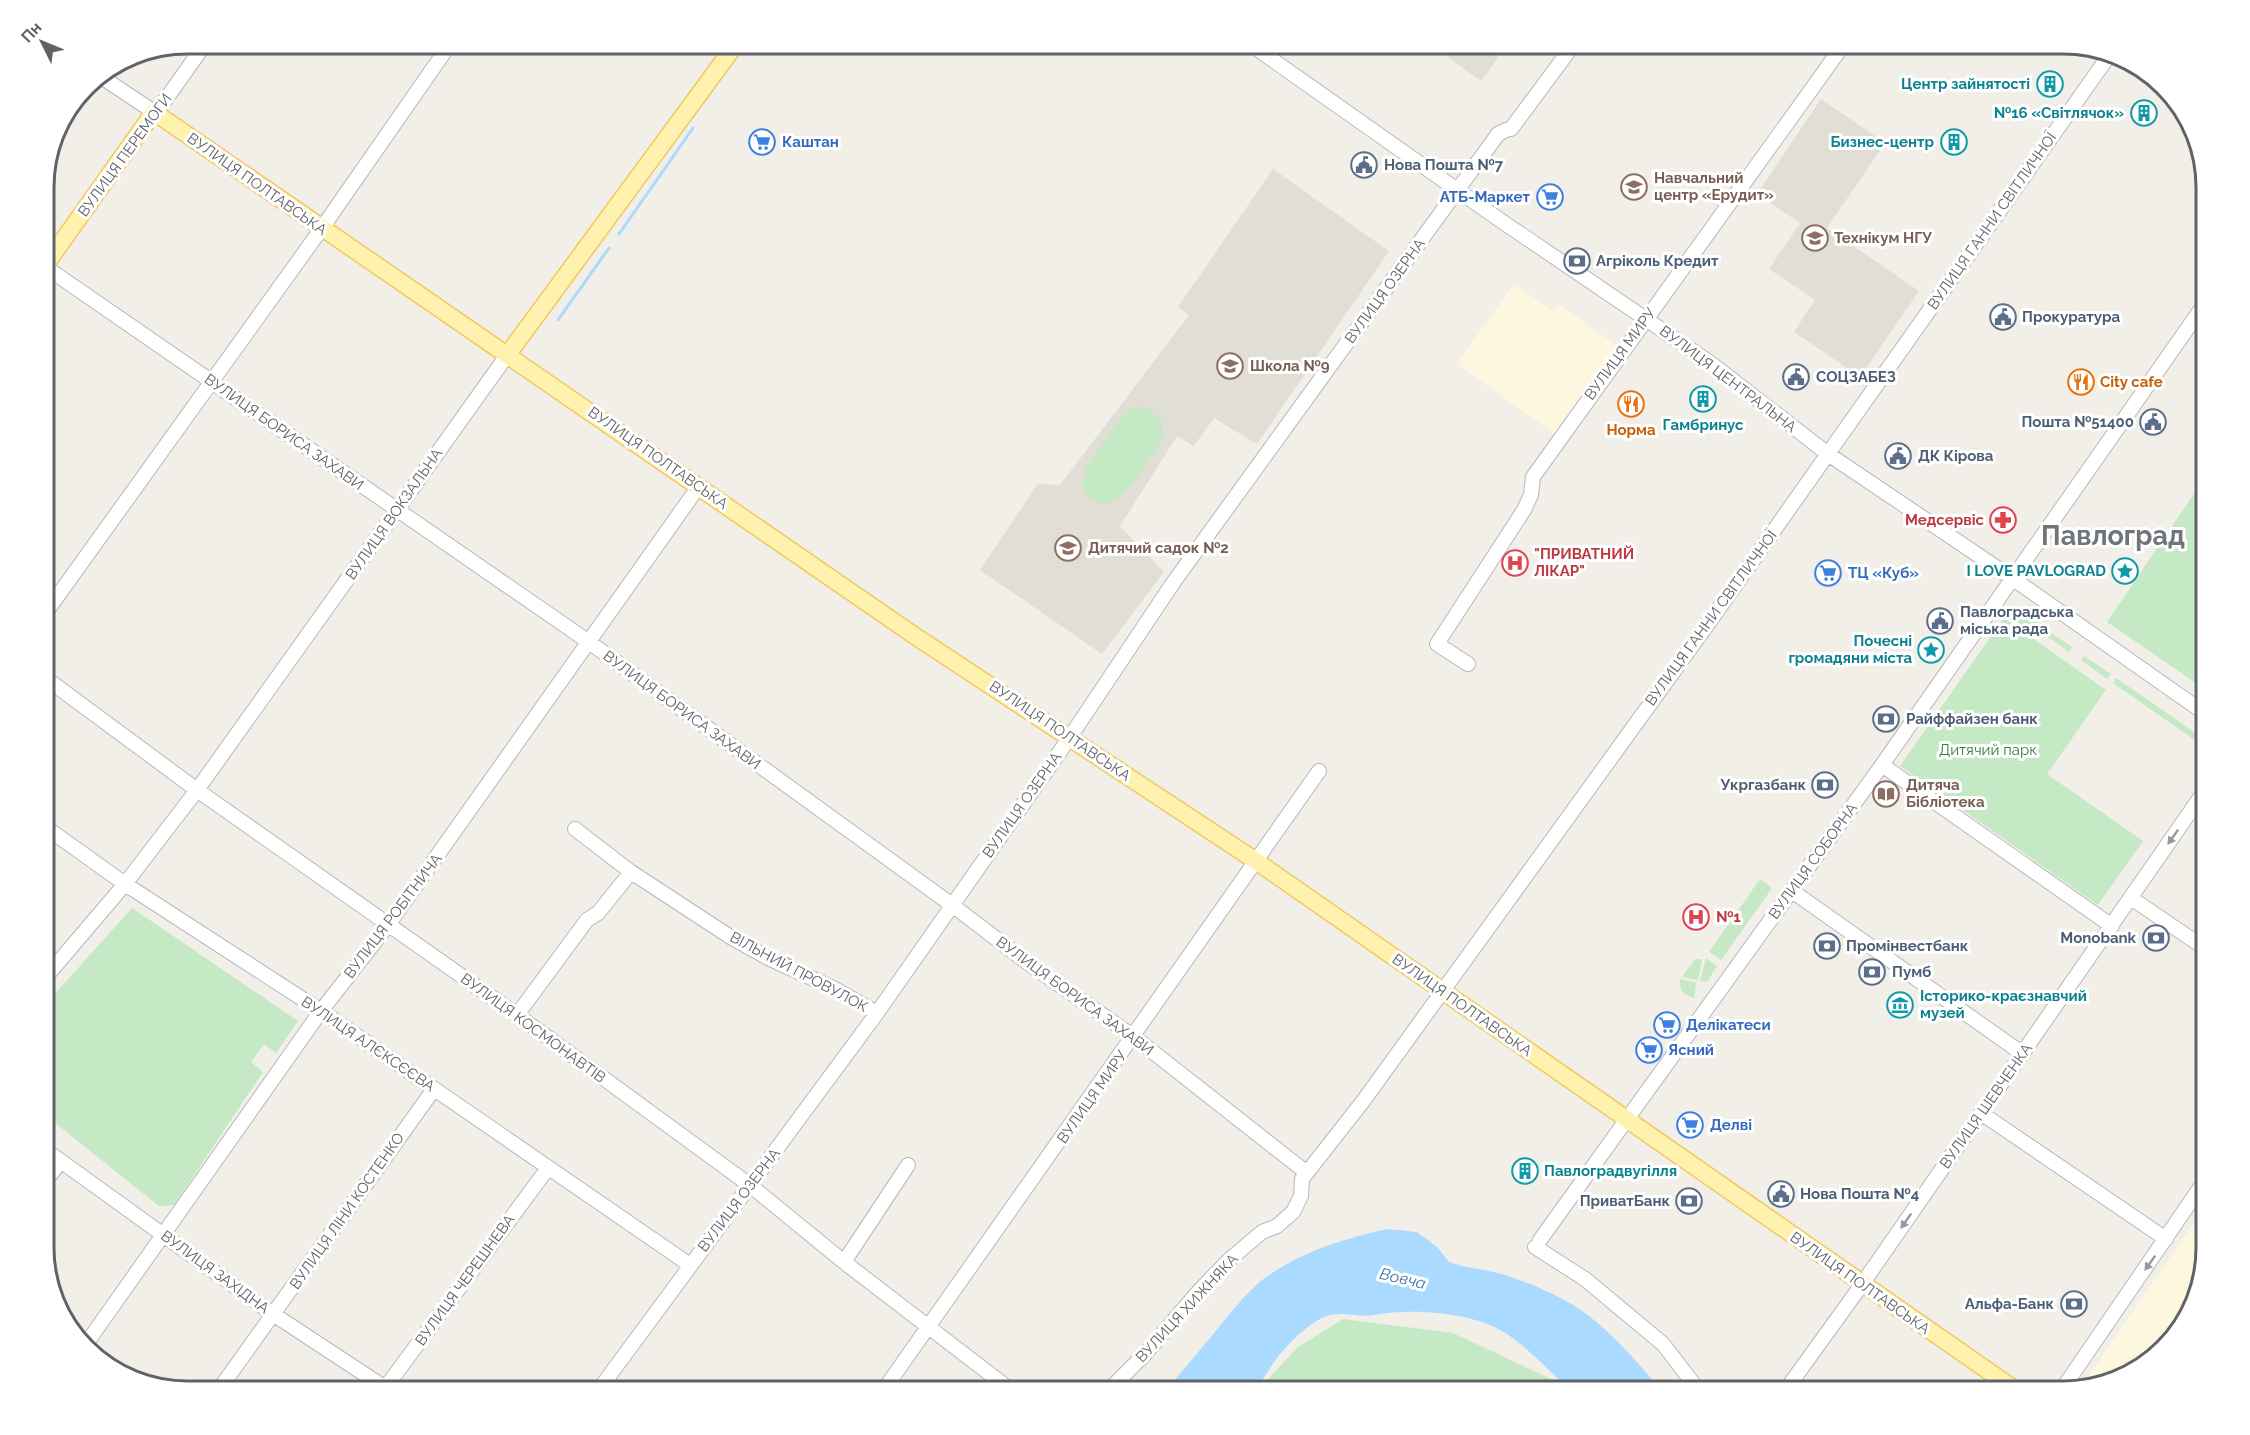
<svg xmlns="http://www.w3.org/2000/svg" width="2250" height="1435" viewBox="0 0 2250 1435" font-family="Raleway,sans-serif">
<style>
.commercial{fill:#fef7e0}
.education{fill:#e1ded6}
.green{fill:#c5e8c5}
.water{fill:#aadaff}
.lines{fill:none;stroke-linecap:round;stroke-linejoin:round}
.stream{stroke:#aadaff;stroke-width:3}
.minor-casing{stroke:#b5b8bc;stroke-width:16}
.major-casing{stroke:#f2c960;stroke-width:19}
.minor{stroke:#fff;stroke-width:14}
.major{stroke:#fff2af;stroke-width:16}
.oneway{fill:#979a9d}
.labels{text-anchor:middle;stroke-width:6;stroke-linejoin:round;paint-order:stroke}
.culture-label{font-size:15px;font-weight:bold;fill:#0d838f;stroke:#fff;text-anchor:end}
.shop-label{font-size:15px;font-weight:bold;fill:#366cbe;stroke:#fff;text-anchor:start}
.street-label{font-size:15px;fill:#5f6368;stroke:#fff}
.service-label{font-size:15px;font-weight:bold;fill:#4e5e75;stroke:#fff;text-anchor:start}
.education-label{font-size:15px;font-weight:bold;fill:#785e54;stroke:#fff;text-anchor:start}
.food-label{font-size:15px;font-weight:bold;fill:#c56008;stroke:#fff;text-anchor:start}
.health-label{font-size:15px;font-weight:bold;fill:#be3a42;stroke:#fff;text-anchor:start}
.park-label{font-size:15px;fill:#348238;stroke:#fff}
.water-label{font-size:16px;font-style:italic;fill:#4174aa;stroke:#fff}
.town-label{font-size:27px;font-weight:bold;fill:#70757a;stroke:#fff}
.rim{fill:none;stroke:#5f6368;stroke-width:3}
</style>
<rect width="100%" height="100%" fill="#f1efe8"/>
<!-- commercial -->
<path class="commercial" d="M1514,284L1553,311L1558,304L1622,349L1559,437L1457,364Z
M2193,1224L2206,1235V1249L2183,1328L2135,1372L2082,1386Z"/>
<!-- education -->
<path class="education" d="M1429,44H1508L1481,81Z
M1821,99L1885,143L1827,228L1919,291L1860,377L1794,332L1815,300L1769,269L1800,223L1757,194Z
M1273,169L1389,251L1257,444L1214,418L1194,446L1177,436L1120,526L1164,572L1102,654L980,570L1038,484L1060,485L1189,315L1178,307Z"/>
<!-- green -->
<path class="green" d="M1142,407L1150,409L1161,420L1163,436L1160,444C1148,461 1123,509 1100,503C1090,500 1085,493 1082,483L1086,467L1121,418L1133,408Z
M2206,476V690L2107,622Z
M2014,605L2040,623L2032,634L2006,616Z
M2004,618L2106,690L2047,774L2143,841L2098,905L1900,766Z
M2045,629L2072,647L2069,652L2042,633Z
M2084,656L2111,674L2107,679L2081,660Z
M2116,678L2200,736L2196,741L2113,683Z
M1760,879L1772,888L1721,960L1709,952Z
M132,908L298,1021L276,1053L264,1044L251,1062L263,1072L174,1205L159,1206L44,1114V1006Z
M1706,958L1717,966L1707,982L1700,981Z
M1695,959H1702L1698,980L1682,977Z
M1680,979L1696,983L1694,998C1683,994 1679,991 1680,979Z
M1343,1319L1453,1333L1555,1381L1566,1391H1257L1298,1347Z"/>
<!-- water -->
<path class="water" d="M1387,1229L1417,1232L1437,1247L1449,1262C1465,1268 1482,1269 1498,1273C1528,1282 1563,1296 1589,1316C1616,1337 1640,1365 1662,1391H1572C1550,1373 1532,1351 1507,1334C1473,1312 1413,1308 1374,1315C1358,1318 1339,1310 1324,1317C1306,1325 1286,1346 1274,1362C1267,1372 1261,1384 1252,1391H1165C1182,1372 1198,1352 1215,1332C1229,1315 1244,1295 1261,1281C1297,1253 1343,1239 1387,1229Z"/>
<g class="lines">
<!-- stream -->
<path class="stream" d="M619,234L693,128
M558,320L609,248"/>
<!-- minor casing -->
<g class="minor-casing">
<path id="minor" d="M1250,44L1497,218L1712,364L1828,454L2012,578L2206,714
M100,76L154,112L166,99L205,44
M44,266L589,642L952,905L1028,963L1134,1037L1307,1173
M44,615L322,228L450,44
M1468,664L1437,644L1524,510L1531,495L1533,477L1844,44
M44,677L197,790L517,1015L751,1186L844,1262L1012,1391
M1882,765L2112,926
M44,826L125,884L321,1011L690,1265
M575,829L631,872L732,938L768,958L835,989L877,1013
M1792,891L2023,1054
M2131,898L2206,949
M44,979L125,884L197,790L508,354
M517,1015L587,920L598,913L631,872
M1981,1113L2166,1239
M44,1149L273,1314L390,1391
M44,1183L61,1161
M1540,1240L1882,765L2206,302
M1535,1247L1585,1279L1663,1344L1699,1391
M844,1262L908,1165
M86,1344L321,1011L388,925L699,486
M218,1391L434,1089
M383,1391L548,1168
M598,1391L877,1013L1070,737L1173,583L1498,134L1506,130L1511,129L1574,44
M883,1391L1319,771
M1108,1391L1145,1354L1199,1291L1229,1260L1262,1232L1277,1226L1293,1212L1301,1196L1302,1179L1364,1100L1710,621L2108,57
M1785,1391L1858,1290L2206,789
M2061,1391L2206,1179"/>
</g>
<!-- major casing -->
<g class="major-casing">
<path id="major" d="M44,267L154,112L915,636L1256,861L2017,1391
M508,354L736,44"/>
</g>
<!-- minor -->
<use href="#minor" class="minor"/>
<!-- major -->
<use href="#major" class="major"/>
</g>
<!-- one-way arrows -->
<defs><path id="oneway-solid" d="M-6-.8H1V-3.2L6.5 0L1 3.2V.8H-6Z" transform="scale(1.5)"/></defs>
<g class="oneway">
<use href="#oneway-solid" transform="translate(2173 837) rotate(125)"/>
<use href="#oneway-solid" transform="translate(1906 1221) rotate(125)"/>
<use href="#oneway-solid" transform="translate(2150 1263) rotate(125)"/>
</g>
<!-- icons -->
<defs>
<g id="building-ring" transform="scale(1.35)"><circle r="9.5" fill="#fff" stroke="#0f9aa8" stroke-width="1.5"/><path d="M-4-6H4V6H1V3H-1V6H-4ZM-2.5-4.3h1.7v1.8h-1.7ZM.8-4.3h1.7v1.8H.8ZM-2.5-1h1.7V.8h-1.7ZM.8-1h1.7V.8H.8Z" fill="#0f9aa8"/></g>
<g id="supermarket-ring" transform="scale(1.35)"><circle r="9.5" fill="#fff" stroke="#3f7fe0" stroke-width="1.5"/><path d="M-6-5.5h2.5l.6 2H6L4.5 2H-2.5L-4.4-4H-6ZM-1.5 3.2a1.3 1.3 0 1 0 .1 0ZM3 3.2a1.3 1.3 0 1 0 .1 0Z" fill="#3f7fe0"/></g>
<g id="civic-ring" transform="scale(1.35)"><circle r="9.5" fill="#fff" stroke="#5c6f8a" stroke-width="1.5"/><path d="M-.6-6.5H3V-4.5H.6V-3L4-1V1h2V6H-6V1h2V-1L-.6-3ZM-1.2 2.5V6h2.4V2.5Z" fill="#5c6f8a"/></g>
<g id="school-ring" transform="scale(1.35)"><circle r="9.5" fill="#fff" stroke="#8d6e63" stroke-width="1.5"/><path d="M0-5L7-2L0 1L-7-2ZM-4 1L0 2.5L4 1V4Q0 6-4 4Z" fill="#8d6e63"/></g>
<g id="university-ring" transform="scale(1.35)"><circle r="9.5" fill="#fff" stroke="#8d6e63" stroke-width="1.5"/><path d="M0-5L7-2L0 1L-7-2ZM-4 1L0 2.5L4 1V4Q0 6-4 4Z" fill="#8d6e63"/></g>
<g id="bank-ring" transform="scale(1.35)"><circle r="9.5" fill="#fff" stroke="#5c6f8a" stroke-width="1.5"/><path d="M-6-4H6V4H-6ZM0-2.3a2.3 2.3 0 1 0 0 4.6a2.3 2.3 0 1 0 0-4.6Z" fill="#5c6f8a"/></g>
<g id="restaurant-ring" transform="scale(1.35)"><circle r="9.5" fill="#fff" stroke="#e8710a" stroke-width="1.5"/><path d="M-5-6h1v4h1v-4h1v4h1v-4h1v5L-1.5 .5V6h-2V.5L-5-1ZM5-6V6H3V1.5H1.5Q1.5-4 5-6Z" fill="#e8710a"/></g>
<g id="pharmacy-ring" transform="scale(1.35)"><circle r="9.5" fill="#fff" stroke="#e0444e" stroke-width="1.5"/><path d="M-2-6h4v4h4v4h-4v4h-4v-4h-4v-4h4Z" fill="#e0444e"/></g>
<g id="hospital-ring" transform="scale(1.35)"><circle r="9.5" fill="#fff" stroke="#e0444e" stroke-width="1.5"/><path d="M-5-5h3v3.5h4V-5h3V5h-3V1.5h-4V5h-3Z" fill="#e0444e"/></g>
<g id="sight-ring" transform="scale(1.35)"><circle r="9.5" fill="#fff" stroke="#0f9aa8" stroke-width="1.5"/><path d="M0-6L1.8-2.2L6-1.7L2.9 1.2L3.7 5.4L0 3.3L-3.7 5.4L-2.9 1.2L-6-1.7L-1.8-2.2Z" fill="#0f9aa8"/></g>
<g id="library-ring" transform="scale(1.35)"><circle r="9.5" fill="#fff" stroke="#8d6e63" stroke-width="1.5"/><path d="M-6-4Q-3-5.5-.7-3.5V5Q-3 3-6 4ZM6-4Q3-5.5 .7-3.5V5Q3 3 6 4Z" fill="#8d6e63"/></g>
<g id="museum-ring" transform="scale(1.35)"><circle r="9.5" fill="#fff" stroke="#0f9aa8" stroke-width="1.5"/><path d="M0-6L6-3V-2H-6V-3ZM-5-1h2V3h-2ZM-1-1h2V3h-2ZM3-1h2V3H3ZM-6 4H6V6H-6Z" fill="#0f9aa8"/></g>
</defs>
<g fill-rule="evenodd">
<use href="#building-ring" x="2050" y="84"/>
<use href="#building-ring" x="2144" y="113"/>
<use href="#supermarket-ring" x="762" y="142"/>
<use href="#building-ring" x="1954" y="142"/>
<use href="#civic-ring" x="1364" y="165"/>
<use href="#school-ring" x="1634" y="187"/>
<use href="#supermarket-ring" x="1550" y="197"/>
<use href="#university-ring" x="1815" y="238"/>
<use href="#bank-ring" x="1577" y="261"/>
<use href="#civic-ring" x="2003" y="317"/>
<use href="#school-ring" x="1230" y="366"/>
<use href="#civic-ring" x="1796" y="377"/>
<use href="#restaurant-ring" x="2081" y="382"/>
<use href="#building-ring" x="1703" y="399"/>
<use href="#restaurant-ring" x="1631" y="404"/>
<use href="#civic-ring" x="2153" y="422"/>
<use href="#civic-ring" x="1898" y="456"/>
<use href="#pharmacy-ring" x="2003" y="520"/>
<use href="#school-ring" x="1068" y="548"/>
<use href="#hospital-ring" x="1515" y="563"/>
<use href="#sight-ring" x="2125" y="571"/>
<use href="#supermarket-ring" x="1828" y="573"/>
<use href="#civic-ring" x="1940" y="621"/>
<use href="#sight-ring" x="1931" y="650"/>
<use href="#bank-ring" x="1886" y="719"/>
<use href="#bank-ring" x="1825" y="785"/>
<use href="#library-ring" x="1886" y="794"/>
<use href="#hospital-ring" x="1696" y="917"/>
<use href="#bank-ring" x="2156" y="938"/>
<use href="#bank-ring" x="1827" y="946"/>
<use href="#bank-ring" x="1872" y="972"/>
<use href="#museum-ring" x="1900" y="1005"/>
<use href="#supermarket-ring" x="1667" y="1025"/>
<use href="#supermarket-ring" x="1649" y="1050"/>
<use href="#supermarket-ring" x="1690" y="1125"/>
<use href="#building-ring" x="1525" y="1171"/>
<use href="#civic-ring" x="1781" y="1194"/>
<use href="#bank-ring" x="1689" y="1201"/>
<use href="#bank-ring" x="2074" y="1304"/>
</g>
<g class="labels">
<!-- culture labels -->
<g class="culture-label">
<text x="2030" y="89">Центр зайнятості</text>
<text x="2124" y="118">№16 «Світлячок»</text>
<text x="1934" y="147">Бизнес-центр</text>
<text x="1703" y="430" text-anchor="middle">Гамбринус</text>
<text x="2106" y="576">I LOVE PAVLOGRAD</text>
<text x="1912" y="646">Почесні<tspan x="1912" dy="17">громадяни міста</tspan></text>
<text x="1920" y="1001" text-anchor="start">Історико-краєзнавчий<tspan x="1920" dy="17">музей</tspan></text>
<text x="1544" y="1176" text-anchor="start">Павлоградвугілля</text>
</g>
<!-- shop labels -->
<g class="shop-label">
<text x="782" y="147">Каштан</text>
<text x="1530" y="202" text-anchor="end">АТБ-Маркет</text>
<text x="1848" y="578">ТЦ «Куб»</text>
<text x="1686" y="1030">Делiкатеси</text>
<text x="1668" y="1055">Ясний</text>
<text x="1710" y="1130">Делві</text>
</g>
<!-- street labels -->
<g class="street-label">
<text transform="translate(125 155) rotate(-54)" y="5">ВУЛИЦЯ ПЕРЕМОГИ</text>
<text transform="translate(257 184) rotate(35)" y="5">ВУЛИЦЯ ПОЛТАВСЬКА</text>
<text transform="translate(1992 221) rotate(-55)" y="5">ВУЛИЦЯ ГАННИ СВІТЛИЧНОЇ</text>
<text transform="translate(1385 291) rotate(-54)" y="5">ВУЛИЦЯ ОЗЕРНА</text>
<text transform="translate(1620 354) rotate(-54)" y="5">ВУЛИЦЯ МИРУ</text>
<text transform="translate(1728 379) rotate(37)" y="5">ВУЛИЦЯ ЦЕНТРАЛЬНА</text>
<text transform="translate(284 432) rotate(35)" y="5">ВУЛИЦЯ БОРИСА ЗАХАВИ</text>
<text transform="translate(658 458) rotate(35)" y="5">ВУЛИЦЯ ПОЛТАВСЬКА</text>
<text transform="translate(394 514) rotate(-55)" y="5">ВУЛИЦЯ ВОКЗАЛЬНА</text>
<text transform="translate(1711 618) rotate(-54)" y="5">ВУЛИЦЯ ГАННИ СВІТЛИЧНОЇ</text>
<text transform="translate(682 710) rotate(36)" y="5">ВУЛИЦЯ БОРИСА ЗАХАВИ</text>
<text transform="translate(1060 731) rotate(34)" y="5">ВУЛИЦЯ ПОЛТАВСЬКА</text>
<text transform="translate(1022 805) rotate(-55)" y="5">ВУЛИЦЯ ОЗЕРНА</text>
<text transform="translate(1813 861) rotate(-54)" y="5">ВУЛИЦЯ СОБОРНА</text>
<text transform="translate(393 916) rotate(-53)" y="5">ВУЛИЦЯ РОБІТНИЧА</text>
<text transform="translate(799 972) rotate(28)" y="5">ВІЛЬНИЙ ПРОВУЛОК</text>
<text transform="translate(1075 996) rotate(36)" y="5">ВУЛИЦЯ БОРИСА ЗАХАВИ</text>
<text transform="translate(1462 1005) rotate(35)" y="5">ВУЛИЦЯ ПОЛТАВСЬКА</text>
<text transform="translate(533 1028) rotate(36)" y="5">ВУЛИЦЯ КОСМОНАВТІВ</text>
<text transform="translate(368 1044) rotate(34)" y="5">ВУЛИЦЯ АЛЄКСЄЄВА</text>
<text transform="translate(1092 1097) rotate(-55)" y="5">ВУЛИЦЯ МИРУ</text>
<text transform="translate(1986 1106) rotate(-55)" y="5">ВУЛИЦЯ ШЕВЧЕНКА</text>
<text transform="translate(739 1200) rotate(-53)" y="5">ВУЛИЦЯ ОЗЕРНА</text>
<text transform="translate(347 1211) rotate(-55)" y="5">ВУЛИЦЯ ЛІНИ КОСТЕНКО</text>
<text transform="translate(215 1272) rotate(36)" y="5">ВУЛИЦЯ ЗАХІДНА</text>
<text transform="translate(465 1280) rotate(-54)" y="5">ВУЛИЦЯ ЧЕРЕШНЕВА</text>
<text transform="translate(1860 1283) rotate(35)" y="5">ВУЛИЦЯ ПОЛТАВСЬКА</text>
<text transform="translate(1187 1308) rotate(-47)" y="5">ВУЛИЦЯ ХИЖНЯКА</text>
</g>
<!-- service labels -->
<g class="service-label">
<text x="1384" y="170">Нова Пошта №7</text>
<text x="1596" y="266">Агріколь Кредит</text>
<text x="2022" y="322">Прокуратура</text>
<text x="1816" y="382">СОЦЗАБЕЗ</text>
<text x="2134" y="427" text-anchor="end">Пошта №51400</text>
<text x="1918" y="461">ДК Кірова</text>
<text x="1960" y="617">Павлоградська<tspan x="1960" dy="17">міська рада</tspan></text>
<text x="1906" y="724">Райффайзен банк</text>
<text x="1806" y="790" text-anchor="end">Укргазбанк</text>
<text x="2136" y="943" text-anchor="end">Monobank</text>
<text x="1846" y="951">Промінвестбанк</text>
<text x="1892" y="977">Пумб</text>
<text x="1800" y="1199">Нова Пошта №4</text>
<text x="1670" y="1206" text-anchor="end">ПриватБанк</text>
<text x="2054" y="1309" text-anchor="end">Альфа-Банк</text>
</g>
<!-- education labels -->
<g class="education-label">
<text x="1654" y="183">Навчальний<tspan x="1654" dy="17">центр «Ерудит»</tspan></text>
<text x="1834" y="243">Технікум НГУ</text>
<text x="1250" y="371">Школа №9</text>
<text x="1088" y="553">Дитячий садок №2</text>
<text x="1906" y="790">Дитяча<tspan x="1906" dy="17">Бiблiотека</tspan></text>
</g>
<!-- food labels -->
<g class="food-label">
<text x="2100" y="387">City cafe</text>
<text x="1631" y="435" text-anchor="middle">Норма</text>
</g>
<!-- health labels -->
<g class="health-label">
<text x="1984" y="525" text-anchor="end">Медсервіс</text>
<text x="1534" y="559">"ПРИВАТНИЙ<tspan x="1534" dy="17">ЛІКАР"</tspan></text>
<text x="1716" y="922">№1</text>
</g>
<!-- park labels -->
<g class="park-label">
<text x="1988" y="755">Дитячий парк</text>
</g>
<!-- water labels -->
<g class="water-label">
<text transform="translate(1403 1278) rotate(13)" y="6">Вовча</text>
</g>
<!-- town labels -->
<g class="town-label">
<text x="2113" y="545">Павлоград</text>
</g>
</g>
<!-- crop -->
<path d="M0 0H2250V1435H0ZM187 54H2063A133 133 0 0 1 2196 187V1248A133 133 0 0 1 2063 1381H187A133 133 0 0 1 54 1248V187A133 133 0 0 1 187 54Z" fill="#fff" fill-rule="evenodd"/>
<path class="rim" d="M187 54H2063A133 133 0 0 1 2196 187V1248A133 133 0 0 1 2063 1381H187A133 133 0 0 1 54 1248V187A133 133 0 0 1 187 54Z"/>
<!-- north arrow -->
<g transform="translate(42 42) rotate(313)" stroke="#ffffff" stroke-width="4.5" paint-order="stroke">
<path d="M0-4.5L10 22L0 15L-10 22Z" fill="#5f6368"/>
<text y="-9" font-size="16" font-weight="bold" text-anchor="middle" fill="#5f6368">Пн</text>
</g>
</svg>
